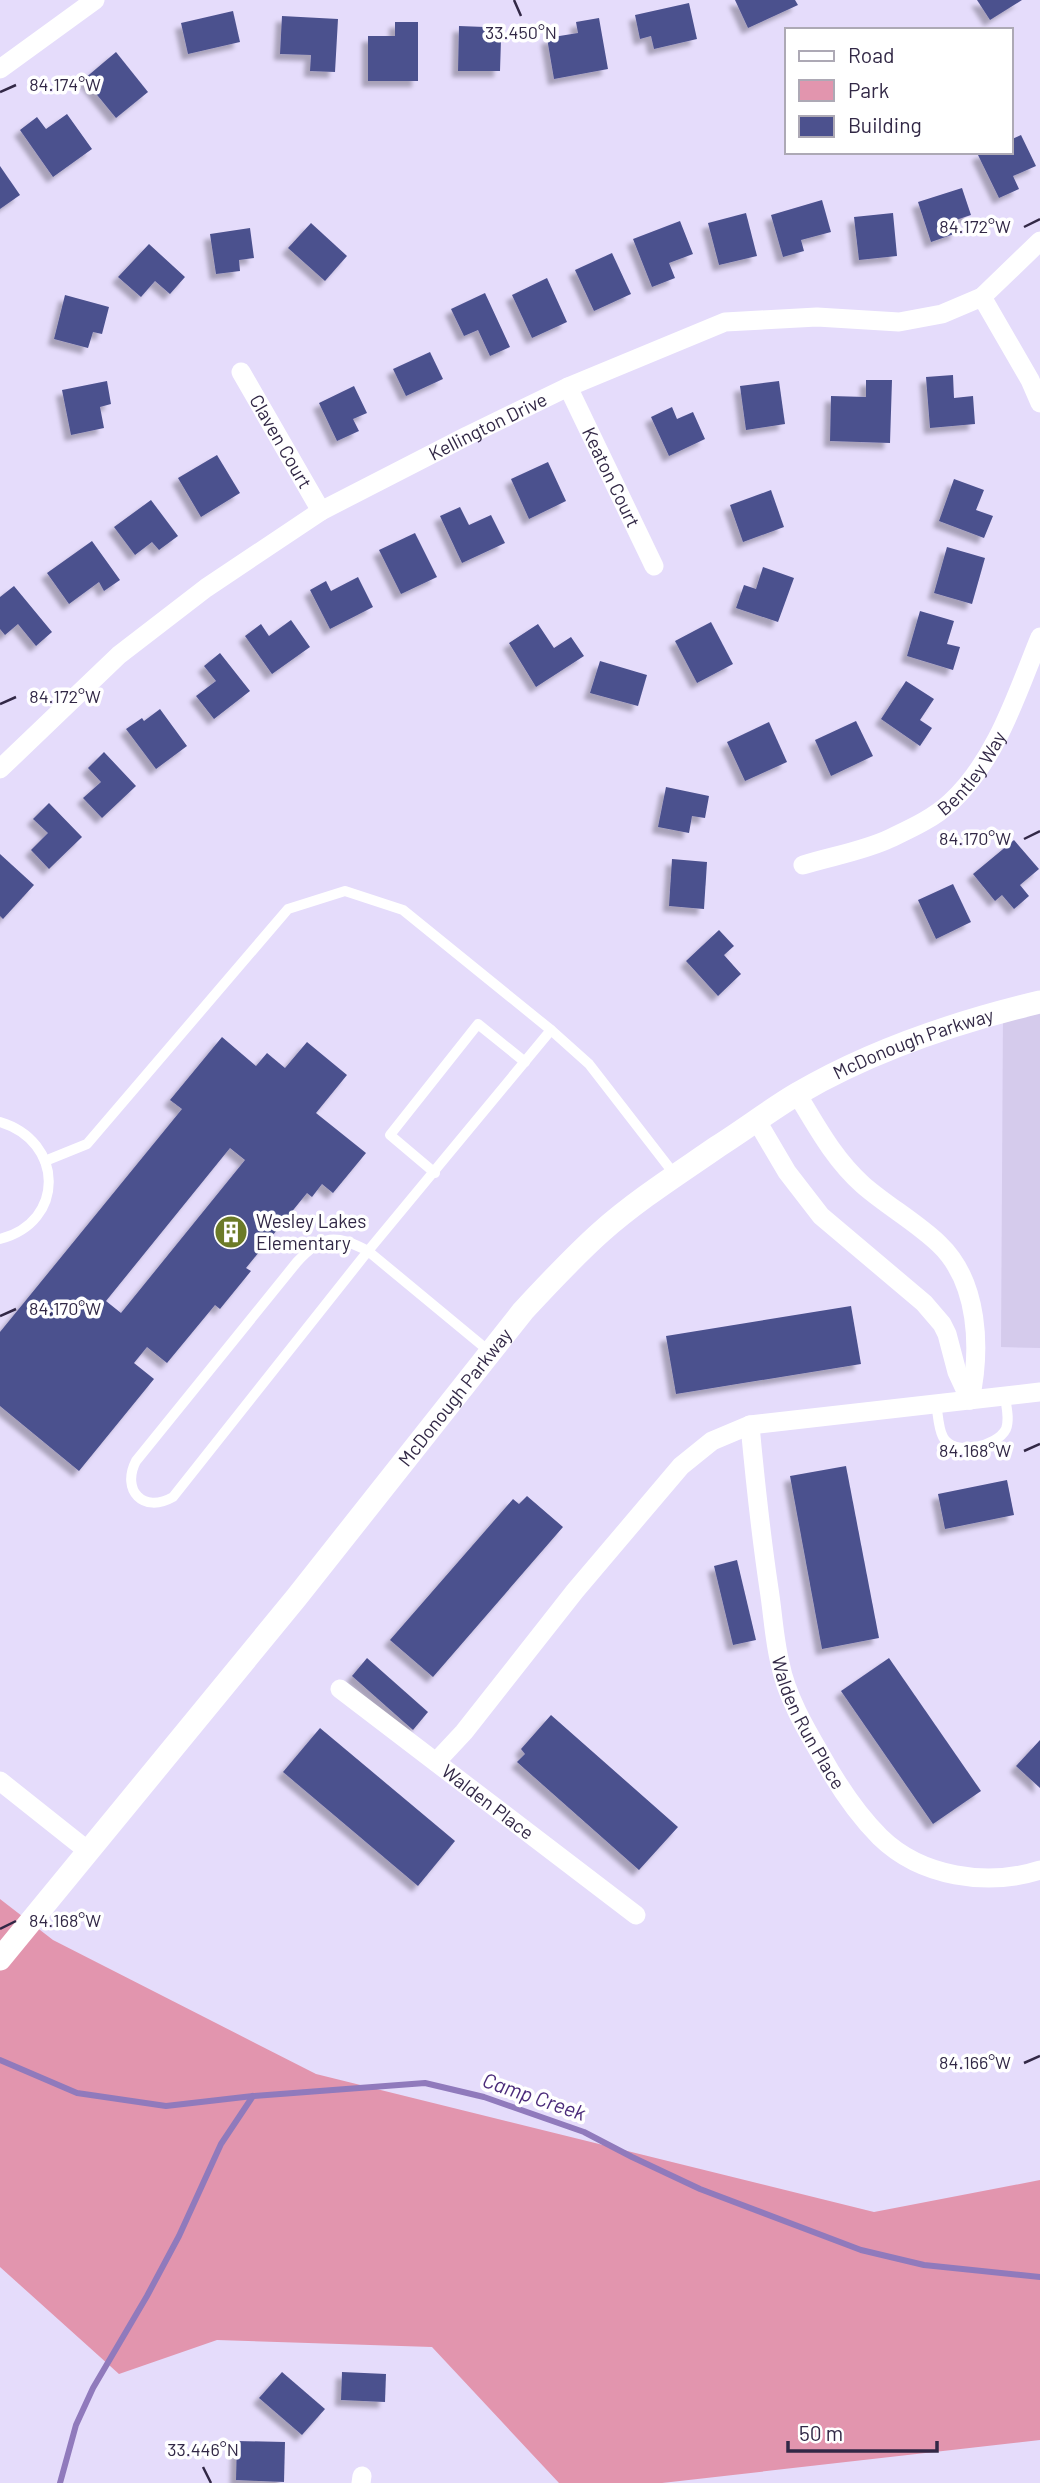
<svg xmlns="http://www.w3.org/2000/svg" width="1040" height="2483" font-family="Barlow,sans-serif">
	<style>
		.built { fill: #d5cbec }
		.green { fill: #e295ae }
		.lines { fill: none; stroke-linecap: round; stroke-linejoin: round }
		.stream { stroke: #907abc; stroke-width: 6 }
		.building { fill: #4c518e; fill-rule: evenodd; filter: url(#shadow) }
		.service { stroke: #fff; stroke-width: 10 }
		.minor { stroke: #fff; stroke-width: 19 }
		.tertiary { stroke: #fff; stroke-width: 23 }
		.ticks { fill: none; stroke: #322846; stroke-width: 2.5 }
		.labels { text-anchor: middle; stroke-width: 7; stroke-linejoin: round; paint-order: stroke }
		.street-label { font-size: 19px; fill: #322846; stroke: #fff }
		.poi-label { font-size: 19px; fill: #322846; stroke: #fff; text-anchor: start }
		.water-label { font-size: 21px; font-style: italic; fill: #4b2b7a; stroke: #fff }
		.ticks-label { font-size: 18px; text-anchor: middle; fill: #322846; stroke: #fff; stroke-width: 7; stroke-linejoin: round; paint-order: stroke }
	</style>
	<defs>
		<filter id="shadow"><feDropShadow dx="-6" dy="6" stdDeviation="2" flood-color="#0004"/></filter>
	</defs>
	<rect width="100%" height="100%" fill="#e5dcfb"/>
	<polygon class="built" points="1040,1003 1040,1348 1001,1347 1003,1012"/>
	<polygon class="green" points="0,1899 53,1940 316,2074 874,2212 1040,2180 1040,2440 662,2483 559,2483 432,2347 217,2340 119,2374 0,2267"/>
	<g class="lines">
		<g class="stream">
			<polyline points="0,2060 77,2093 166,2106 253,2096 425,2083 484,2097 584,2132 632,2157 700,2189 861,2250 924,2265 1040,2277"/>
			<polyline points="60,2483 76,2425 93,2388 147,2296 179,2236 221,2144 253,2096"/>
		</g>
	</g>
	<g class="building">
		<polygon points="735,0 795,0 798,5 748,28"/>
		<polygon points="977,0 1022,0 990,20"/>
		<polygon points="689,3 697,39 654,49 651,36 640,39 635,15"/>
		<polygon points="233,11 240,42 188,54 181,23"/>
		<polygon points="282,16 338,19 335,72 310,71 311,55 280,54"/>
		<polygon points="599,18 608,69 554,79 547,38 578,33 576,22"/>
		<polygon points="395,22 418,22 418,81 368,81 368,36 395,36"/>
		<polygon points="459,26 485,27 485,40 501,40 500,71 458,71"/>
		<polygon points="116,52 148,92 116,118 84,79"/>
		<polygon points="67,114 92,149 53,177 20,130 37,117 46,129"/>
		<polygon points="1021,135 1036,166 1013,176 1019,189 999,198 978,155 983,152 1010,152 1010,140"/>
		<polygon points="0,166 20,195 0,209"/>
		<polygon points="962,188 971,215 953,221 957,233 931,242 918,202"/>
		<polygon points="822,200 831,232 801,240 804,251 783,257 771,215"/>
		<polygon points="746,213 757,256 719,265 708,223"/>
		<polygon points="893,213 897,256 859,260 854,217"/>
		<polygon points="680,221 693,254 669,263 675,278 652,287 633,239"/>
		<polygon points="311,223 347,256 325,281 288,248"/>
		<polygon points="250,228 254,258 239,260 240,271 216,274 210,234"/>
		<polygon points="149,244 185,277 170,294 155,281 141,297 118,277"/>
		<polygon points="612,253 631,294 594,311 575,270"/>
		<polygon points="547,278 567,322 532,338 512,295"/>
		<polygon points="485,293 510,347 490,356 478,330 464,336 451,309"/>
		<polygon points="65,295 109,307 102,334 93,332 88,348 54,339"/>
		<polygon points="430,352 443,379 406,396 393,369"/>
		<polygon points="953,375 954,398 973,396 975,424 930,428 926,377"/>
		<polygon points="866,380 892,380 890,443 830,441 831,396 866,397"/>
		<polygon points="107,381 111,404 100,407 104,428 71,435 62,390"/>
		<polygon points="779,381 785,424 746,430 740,386"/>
		<polygon points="354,386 367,413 353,419 359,431 337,441 319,403"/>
		<polygon points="672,407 677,419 693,412 705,439 669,456 651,417"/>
		<polygon points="217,455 240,493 201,517 178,478"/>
		<polygon points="548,462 566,501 529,519 511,479"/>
		<polygon points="954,479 984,490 976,510 993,516 984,538 939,521"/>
		<polygon points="771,490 784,527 743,542 730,505"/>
		<polygon points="151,500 178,536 159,550 152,542 135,555 114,527"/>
		<polygon points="460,507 469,525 491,515 505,543 462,563 440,516"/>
		<polygon points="415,533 437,577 401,594 379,550"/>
		<polygon points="92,541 120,580 104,591 99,582 69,604 47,573"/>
		<polygon points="947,547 985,558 972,604 934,593"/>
		<polygon points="763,567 794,578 778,622 736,608 744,585 756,589"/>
		<polygon points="358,577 373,607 330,629 310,590 326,581 331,591"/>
		<polygon points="14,586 52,632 36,646 18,624 5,635 0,629 0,597"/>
		<polygon points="920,611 954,621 947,644 960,647 953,670 907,656"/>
		<polygon points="291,620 310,647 272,674 245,636 261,624 269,636"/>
		<polygon points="711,622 733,664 697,683 675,641"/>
		<polygon points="538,624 554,648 571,637 584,656 536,687 509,643"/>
		<polygon points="220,653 250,691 214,719 196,696 216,681 204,666"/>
		<polygon points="600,661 647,675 638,706 590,693"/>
		<polygon points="906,681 934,699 920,720 932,728 920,746 881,719"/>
		<polygon points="160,709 187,746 156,769 126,729 142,718 144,721"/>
		<polygon points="856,721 873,756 831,776 815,740"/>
		<polygon points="769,722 787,762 745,781 727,742"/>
		<polygon points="104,752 136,786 102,818 83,798 101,782 88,768"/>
		<polygon points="666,787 709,796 705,818 692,816 689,833 658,827"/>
		<polygon points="49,803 82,837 49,869 31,850 48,833 33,819"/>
		<polygon points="1014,840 1039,869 1020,885 1029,896 1014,909 1002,895 995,901 973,874"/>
		<polygon points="0,854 34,885 3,919 0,916"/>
		<polygon points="672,859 707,862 704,909 669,906"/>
		<polygon points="953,884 971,922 936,939 918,900"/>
		<polygon points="719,930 734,946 724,955 741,974 718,996 686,961"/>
		<path d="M222 1037 256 1066 267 1053 285 1068 307 1042 347 1075 316 1113 366 1153 333 1193 322 1184 312 1197 307 1193 246 1268 251 1271 220 1309 215 1305 167 1363 147 1347 134 1363 154 1379 79 1471 0 1406V1332L182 1109 170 1100ZM230 1148 245 1160 121 1313 106 1301Z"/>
		<polygon points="851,1306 861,1364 676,1394 666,1336"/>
		<polygon points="846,1466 879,1638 822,1649 790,1476"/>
		<polygon points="1007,1480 1014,1515 945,1529 938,1494"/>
		<polygon points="527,1496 563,1527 433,1677 390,1640 513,1499 519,1504"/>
		<polygon points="737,1560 756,1640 733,1645 714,1566"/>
		<polygon points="367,1658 428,1712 413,1730 352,1676"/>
		<polygon points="889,1658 981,1791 933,1824 841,1691"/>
		<polygon points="551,1715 678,1827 639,1870 517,1762 525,1754 521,1749"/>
		<polygon points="320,1728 455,1841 418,1886 283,1772"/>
		<polygon points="1040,1740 1040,1788 1016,1766"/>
		<polygon points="282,2372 325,2409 302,2435 259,2398"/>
		<polygon points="342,2372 386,2374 385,2402 341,2400"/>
		<polygon points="237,2441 285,2442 284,2482 236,2480"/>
	</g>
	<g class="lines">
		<g class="service">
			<path d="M0 1122C64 1141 66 1222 0 1239"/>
			<polyline points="45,1161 87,1144 288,909 345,891 403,910 551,1030 589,1064 675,1175"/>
			<polyline points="435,1173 390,1135 478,1024 525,1062"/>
			<path d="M490 1352 368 1251C335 1234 323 1234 297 1262L136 1461C121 1490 143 1514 173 1497L368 1251 551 1030"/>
			<path d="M936 1403C938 1413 938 1428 943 1437 953 1457 997 1447 1006 1429 1010 1419 1006 1406 1005 1396"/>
		</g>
		<g class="minor">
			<polyline points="0,69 95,0"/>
			<polyline points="982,297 1030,380 1040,403"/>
			<path id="s1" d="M241 372 321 511"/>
			<path id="s2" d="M568 387 654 566"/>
			<path id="s3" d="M0 769 119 655 206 588 321 511 467 436 568 387 725 322 817 317 899 322 942 314 982 297 1040 241"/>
			<path id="s4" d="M803 865C832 856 864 851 891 838 912 828 934 818 951 802 997 759 1017 693 1040 637"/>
			<path d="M797 1094C817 1127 834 1159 863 1185 887 1206 916 1222 939 1244 979 1282 981 1349 970 1400"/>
			<polyline points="757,1121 787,1172 821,1216 924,1303 942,1324 947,1334 957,1372 970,1400"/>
			<path id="s5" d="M750 1425C755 1480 761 1535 769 1589 773 1614 774 1639 780 1663 786 1695 805 1728 821 1755 837 1784 857 1814 880 1837 921 1877 987 1887 1040 1870"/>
			<path id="s6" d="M340 1689 636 1915"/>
			<polyline points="436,1762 464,1732 575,1591 681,1466 712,1441 750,1425 1040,1392"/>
			<polyline points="0,1781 88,1851"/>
			<polyline points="361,2483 362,2476"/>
		</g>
		<path class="tertiary" id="s7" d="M0 1959 296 1598 523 1311C548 1284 573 1257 601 1232 637 1200 678 1174 717 1147 744 1130 770 1110 797 1094 872 1050 956 1022 1040 1002"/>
	</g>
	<path class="ticks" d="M514 0 521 16M0 92 16 85M1024 227 1040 219M0 704 16 697M1024 839 1040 831M0 1316 16 1309M1024 1451 1040 1444M0 1929 16 1921M1024 2063 1040 2056M203 2467 211 2483"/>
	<defs>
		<symbol id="building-disc" viewBox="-11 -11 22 22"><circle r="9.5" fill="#6c7b28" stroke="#fff"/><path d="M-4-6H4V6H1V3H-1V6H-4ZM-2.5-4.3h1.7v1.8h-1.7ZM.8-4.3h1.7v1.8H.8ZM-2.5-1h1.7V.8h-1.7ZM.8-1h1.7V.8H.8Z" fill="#fff"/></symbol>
	</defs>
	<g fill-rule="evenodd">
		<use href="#building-disc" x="212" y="1213" width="38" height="38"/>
	</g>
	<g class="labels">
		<g class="street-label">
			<text dy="7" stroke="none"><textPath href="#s3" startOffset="600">Kellington Drive</textPath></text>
			<text dy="7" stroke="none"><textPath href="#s1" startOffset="80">Claven Court</textPath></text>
			<text dy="7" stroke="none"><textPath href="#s2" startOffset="100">Keaton Court</textPath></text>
			<text dy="7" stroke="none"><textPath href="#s4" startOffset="198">Bentley Way</textPath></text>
			<text dy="7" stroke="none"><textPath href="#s7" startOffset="1311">McDonough Parkway</textPath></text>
			<text dy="7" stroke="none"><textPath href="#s7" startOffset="723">McDonough Parkway</textPath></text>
			<text dy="7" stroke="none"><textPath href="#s5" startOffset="306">Walden Run Place</textPath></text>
			<text dy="7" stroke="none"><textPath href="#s6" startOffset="186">Walden Place</textPath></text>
		</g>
		<g class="poi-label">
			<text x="256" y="1228">Wesley Lakes<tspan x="256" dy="22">Elementary</tspan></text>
		</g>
		<g class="water-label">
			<text transform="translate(534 2097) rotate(19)" y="7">Camp Creek</text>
		</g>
	</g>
	<g class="ticks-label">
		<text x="521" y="39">33.450°N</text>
		<text x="65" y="91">84.174°W</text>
		<text x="975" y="233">84.172°W</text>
		<text x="65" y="703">84.172°W</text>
		<text x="975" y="845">84.170°W</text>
		<text x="65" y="1315">84.170°W</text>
		<text x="975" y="1457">84.168°W</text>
		<text x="65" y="1927">84.168°W</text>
		<text x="975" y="2069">84.166°W</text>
		<text x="203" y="2456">33.446°N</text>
	</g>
	<rect x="785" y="28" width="228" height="126" fill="#ffffff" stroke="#ada9b5" stroke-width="2"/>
	<rect x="799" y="51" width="35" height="10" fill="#ffffff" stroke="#ada9b5" stroke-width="2"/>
	<text x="848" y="63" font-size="21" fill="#322846">Road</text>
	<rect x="799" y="80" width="35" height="21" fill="#e295ae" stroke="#ada9b5" stroke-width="2"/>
	<text x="848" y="98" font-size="21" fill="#322846">Park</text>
	<rect x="799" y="116" width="35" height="21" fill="#4c518e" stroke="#ada9b5" stroke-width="2"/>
	<text x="848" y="133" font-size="21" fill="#322846">Building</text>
	<path d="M788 2441v10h149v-10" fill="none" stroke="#322846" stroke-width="3.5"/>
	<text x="799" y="2441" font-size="21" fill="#322846" stroke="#ffffff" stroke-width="5" paint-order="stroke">50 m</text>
</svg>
